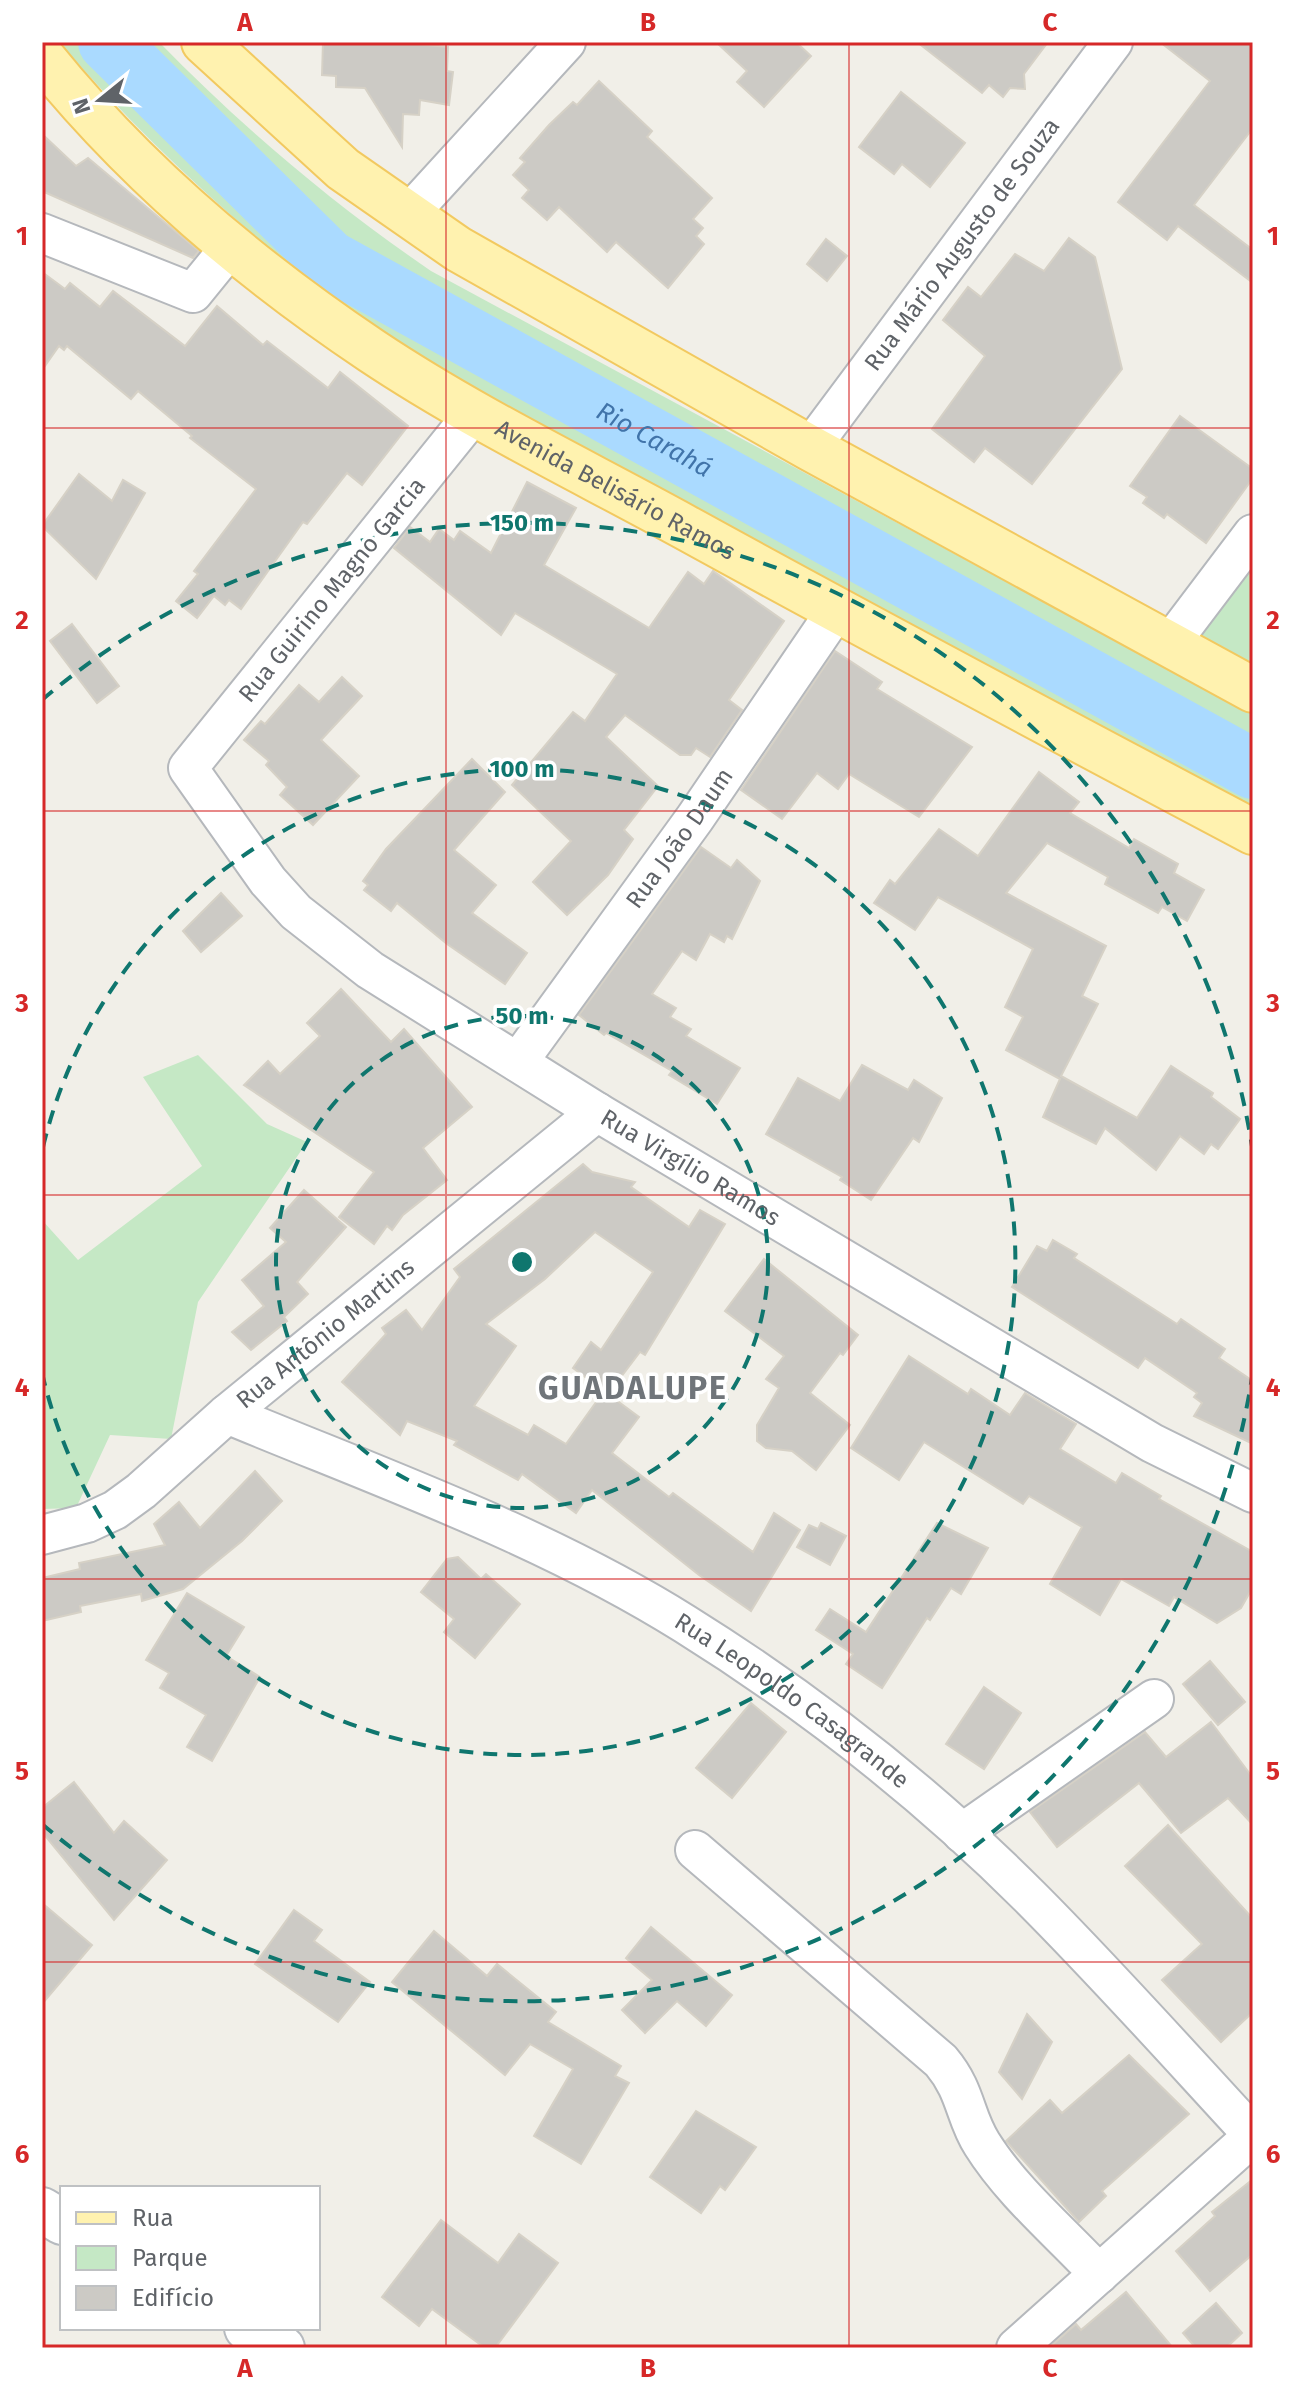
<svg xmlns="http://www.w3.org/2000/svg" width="1295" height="2390" font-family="'Fira Sans',sans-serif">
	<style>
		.green { fill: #c5e8c5 }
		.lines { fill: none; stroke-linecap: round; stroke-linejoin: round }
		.river { stroke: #aadaff; stroke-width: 60 }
		.building { fill: #cccac5; stroke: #d6d1c6; stroke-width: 2; fill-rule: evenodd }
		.street-casing { stroke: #b5b8bc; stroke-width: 42 }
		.secondary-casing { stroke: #b6babf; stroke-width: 48 }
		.primary-casing { stroke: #f2c960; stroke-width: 48 }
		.street { stroke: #fff; stroke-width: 38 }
		.secondary { stroke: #fff; stroke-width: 44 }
		.primary { stroke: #fff2af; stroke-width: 44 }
		.grid { fill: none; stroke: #d62828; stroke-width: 2; stroke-opacity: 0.55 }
		.ring { fill: none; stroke: #0f766e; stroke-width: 4; stroke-dasharray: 14 10 }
		.labels { text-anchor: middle; stroke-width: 7; stroke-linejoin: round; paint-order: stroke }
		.street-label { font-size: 24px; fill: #5f6368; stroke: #fff }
		.water-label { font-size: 26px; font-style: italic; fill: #4174aa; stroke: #fff }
		.district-label { font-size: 32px; font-weight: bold; letter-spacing: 2px; fill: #70757a; stroke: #fff }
		.centre { fill: #0f766e; stroke: #fff; stroke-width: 4 }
		.ring-label { font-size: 24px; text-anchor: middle; font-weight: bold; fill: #0f766e; stroke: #fff; stroke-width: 7; stroke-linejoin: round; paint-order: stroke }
		.neatline { fill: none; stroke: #d62828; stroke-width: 3 }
		.grid-label { font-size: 26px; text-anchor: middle; font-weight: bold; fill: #d62828 }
	</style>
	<rect width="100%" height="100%" fill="#f1efe8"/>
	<g class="green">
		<path d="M59 42H159C243 128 332 203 431 271L1253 715V813L462 385C309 291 177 178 59 42Z"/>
		<polygon points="1253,534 1253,690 1169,645"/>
		<polygon points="198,1055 267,1124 307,1142 198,1302 171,1439 110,1435 76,1508 42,1509 42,1220 78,1260 202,1166 143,1077"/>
	</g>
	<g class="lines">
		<path class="river" id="s1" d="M108 42 329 260 1253 769"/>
	</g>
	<g class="building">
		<polygon points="323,42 395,42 448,47 447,71 453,72 449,105 420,100 419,115 403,114 402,147 365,88 336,87 336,76 322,75"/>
		<polygon points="716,42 796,42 811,56 764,107 737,82 747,71"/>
		<polygon points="917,42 1048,42 1024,74 1025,89 1010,88 1003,97 989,85 982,93"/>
		<polygon points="1160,42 1253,42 1253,128 1194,205 1253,250 1253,283 1178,226 1167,240 1118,202 1210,81"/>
		<polygon points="599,81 652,131 647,137 712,198 693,219 703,228 696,236 704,244 668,288 616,242 607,252 559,207 547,220 522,198 529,190 513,175 525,162 520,158 549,125 573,102 577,105"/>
		<polygon points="901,92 965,143 930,187 902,164 894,174 859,147"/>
		<polygon points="42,134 76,166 88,158 199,251 193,258 42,191"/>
		<polygon points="1069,238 1095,257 1122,369 1032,484 985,448 974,462 932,429 985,356 943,320 968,287 981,297 1015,254 1044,271"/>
		<polygon points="826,239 847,256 827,281 807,264"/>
		<polygon points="42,272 65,289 70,283 100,307 113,291 185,346 217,306 263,345 267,341 328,388 340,372 408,426 362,485 347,473 307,524 303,522 241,609 229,600 225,605 214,596 197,618 176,601 198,574 194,571 256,489 190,438 192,436 138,391 131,399 67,346 64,350 59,346 42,370"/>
		<polygon points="1180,416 1253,469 1253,478 1206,543 1167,514 1164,518 1143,503 1147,497 1130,486"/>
		<polygon points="79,474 112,501 123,480 145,493 96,579 42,526"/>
		<polygon points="527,482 576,508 544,565 649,628 688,572 704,584 713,571 784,621 729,700 742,710 710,757 696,748 691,755 680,755 625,715 606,737 658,786 624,830 633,839 608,875 567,915 533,882 571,841 512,785 573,712 585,721 617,674 515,613 501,635 394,548 410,527 430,542 439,529 454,540 460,531 491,553"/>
		<polygon points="72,624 119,686 97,703 50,641"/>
		<polygon points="835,651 882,682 877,689 972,747 919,817 849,774 838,789 817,773 782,819 741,790"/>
		<polygon points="342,677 362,696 321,740 359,776 313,825 280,795 287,787 266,765 269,761 244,740 261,721 265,724 299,685 319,702"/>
		<polygon points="472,759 505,792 454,850 496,885 472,913 527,953 505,984 447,944 397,903 391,911 364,890 368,885 363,881 386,849"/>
		<polygon points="1039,772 1079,802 1070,813 1129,848 1134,839 1178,864 1174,873 1204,890 1187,921 1162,907 1158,913 1105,884 1108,877 1047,843 1006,893 1106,946 1082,996 1098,1004 1061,1076 1137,1118 1171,1066 1213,1093 1211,1097 1240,1119 1218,1149 1211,1144 1204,1154 1180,1136 1156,1170 1105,1128 1096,1144 1043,1117 1060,1079 1006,1050 1023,1017 1005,1007 1033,949 938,897 915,930 874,903 890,880 895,884 939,829 978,856"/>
		<polygon points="701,847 731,868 737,860 760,881 732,939 727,936 724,942 710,934 696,960 682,951 652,994 676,1008 670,1017 691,1029 686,1036 740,1068 717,1104 669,1075 672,1071 606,1033 604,1035 579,1015"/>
		<polygon points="221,893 242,916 201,952 183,931"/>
		<polygon points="341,989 391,1042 404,1029 472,1107 423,1148 447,1180 403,1215 392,1230 387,1226 374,1244 339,1217 374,1172 244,1085 268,1061 280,1074 320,1036 307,1023"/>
		<polygon points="862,1065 908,1090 914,1080 942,1098 919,1142 913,1138 871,1200 840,1180 842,1177 766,1134 798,1078 840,1101"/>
		<path d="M583 1164 592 1172 635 1182 631 1187 689 1227 700 1210 725 1224 645 1355 640 1352 608 1394 604 1391 639 1417 612 1453 669 1497 673 1493 753 1552 774 1513 800 1530 751 1611 699 1575 592 1490 576 1513 522 1474 518 1480 454 1445 457 1441 407 1421 400 1435 342 1382 386 1334 382 1328 406 1310 422 1330 460 1277 454 1269ZM595 1232 653 1272 601 1350 591 1342 573 1368 604 1391 566 1444 534 1425 528 1435 474 1406 516 1346 486 1324 545 1279Z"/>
		<polygon points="304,1190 346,1227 297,1282 308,1294 284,1317 287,1321 251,1350 232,1332 264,1306 242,1280 286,1242 270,1228"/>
		<polygon points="1053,1240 1077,1254 1074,1258 1177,1324 1181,1319 1225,1349 1219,1358 1253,1381 1253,1444 1194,1416 1202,1403 1194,1397 1197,1393 1145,1358 1138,1368 1012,1287 1037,1246 1047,1251"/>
		<polygon points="764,1259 858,1335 843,1355 840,1353 810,1393 850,1425 816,1470 792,1451 766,1448 757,1441 757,1425 779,1388 766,1379 784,1356 725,1311"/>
		<polygon points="909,1356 968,1394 971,1389 1010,1415 1025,1393 1076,1424 1060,1449 1116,1483 1122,1473 1161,1496 1159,1499 1253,1552 1253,1587 1241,1608 1217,1623 1174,1597 1169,1606 1121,1579 1100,1615 1050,1584 1082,1527 1029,1496 1023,1504 924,1442 899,1480 851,1448"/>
		<polygon points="255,1471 282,1501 242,1541 183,1589 142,1601 141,1594 80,1606 81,1612 42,1621 42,1578 80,1569 79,1563 165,1545 154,1524 179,1502 200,1528"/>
		<polygon points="821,1523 846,1536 830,1565 797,1547 809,1525 818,1529"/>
		<polygon points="937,1523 988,1548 961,1594 951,1588 930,1620 927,1618 882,1688 846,1664 853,1654 816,1630 830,1609 866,1632"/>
		<polygon points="458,1557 481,1579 486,1574 520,1604 475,1658 444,1632 454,1619 421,1592 447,1559"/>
		<polygon points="187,1593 244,1627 226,1656 260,1677 212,1761 187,1747 206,1715 160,1688 169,1673 146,1660"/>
		<polygon points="1210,1661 1245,1702 1218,1725 1183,1684"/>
		<polygon points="984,1687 1021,1713 984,1769 946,1744"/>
		<polygon points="751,1703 786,1732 732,1798 696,1768"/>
		<polygon points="1211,1722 1253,1778 1253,1825 1228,1798 1181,1833 1139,1783 1057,1847 1030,1812 1145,1732 1166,1757"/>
		<polygon points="74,1782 114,1833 124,1821 167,1860 114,1920 42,1832 42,1808"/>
		<polygon points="1168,1825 1253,1919 1253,2012 1221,2042 1162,1980 1202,1944 1125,1866"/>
		<polygon points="42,1903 92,1945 42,2004"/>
		<polygon points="294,1910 322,1930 314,1941 370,1982 338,2022 255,1964"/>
		<polygon points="651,1927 732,1995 706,2026 677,2001 645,2033 622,2010 652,1980 626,1958"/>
		<polygon points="434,1931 487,1976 497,1964 556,2012 548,2022 621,2066 615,2076 629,2083 581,2164 534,2136 573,2069 530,2044 505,2075 392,1982"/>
		<polygon points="1027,2014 1052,2042 1022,2099 999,2072"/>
		<polygon points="1129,2055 1189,2114 1102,2191 1106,2196 1079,2222 1006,2141 1050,2100 1062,2113"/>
		<polygon points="696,2111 756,2147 725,2190 720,2186 701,2213 650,2177"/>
		<polygon points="1253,2179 1253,2254 1210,2291 1176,2251 1215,2216 1212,2212"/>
		<polygon points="441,2220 498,2263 519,2234 558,2263 495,2348 485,2348 432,2309 419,2326 382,2297"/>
		<polygon points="1126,2292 1173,2348 1049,2348 1076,2324 1081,2330"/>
		<polygon points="1216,2303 1242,2333 1226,2348 1196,2348 1183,2333"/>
	</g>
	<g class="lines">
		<defs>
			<g id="street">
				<polyline points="407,216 566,42"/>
				<polyline points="42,233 193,293 232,245"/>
				<path id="s2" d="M475 412 188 768 268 881 296 912 370 970 597 1112 1152 1443 1253 1493"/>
				<path id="s3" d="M810 448 1113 42"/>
				<polyline points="1169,645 1253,534"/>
				<path id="s4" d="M518 1062 695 818 836 611"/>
				<path id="s5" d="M227 1414C381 1478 543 1535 685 1624 810 1702 926 1793 1030 1897 1107 1974 1179 2055 1253 2135"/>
				<path id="s6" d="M42 1535 87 1523 115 1510 141 1491 227 1414 597 1112"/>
				<polyline points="962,1833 1154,1699"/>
				<path d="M695 1850 941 2061C967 2092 964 2116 982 2144 1012 2192 1060 2232 1099 2274"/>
				<polyline points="1016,2348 1253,2136"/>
			</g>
			<g id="secondary">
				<polyline points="42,2210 62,2222"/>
				<polyline points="247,2328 282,2348"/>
			</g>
			<g id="primary">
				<polyline points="204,42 343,169 458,249 810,448 1253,690"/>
				<path id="s7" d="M42 57C134 171 251 270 372 351 471 417 579 469 683 526 872 630 1062 731 1253 832"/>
			</g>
		</defs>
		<use href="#street" class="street-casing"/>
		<use href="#secondary" class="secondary-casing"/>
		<use href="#primary" class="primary-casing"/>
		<use href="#street" class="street"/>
		<use href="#secondary" class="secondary"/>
		<use href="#primary" class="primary"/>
	</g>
	<path class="grid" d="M446 42V2348M849 42V2348M42 428H1253M42 811H1253M42 1195H1253M42 1579H1253M42 1962H1253"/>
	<g class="ring">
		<circle cx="522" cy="1262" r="246"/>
		<path d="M43 1147A493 493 0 1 1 43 1377"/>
		<path d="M1253 1371A739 739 0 0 1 42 1824M42 700A739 739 0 0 1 1253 1153"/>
	</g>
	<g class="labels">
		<g class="street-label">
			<text dy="8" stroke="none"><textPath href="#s3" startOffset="254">Rua Mário Augusto de Souza</textPath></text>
			<text dy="8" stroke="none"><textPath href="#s7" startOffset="724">Avenida Belisário Ramos</textPath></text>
			<text transform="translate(332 590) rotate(-51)" y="8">Rua Guirino Magno Garcia</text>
			<text dy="8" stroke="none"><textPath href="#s4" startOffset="276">Rua João Daum</textPath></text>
			<text dy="8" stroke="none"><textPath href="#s2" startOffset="1108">Rua Virgílio Ramos</textPath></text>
			<text dy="8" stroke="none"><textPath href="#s6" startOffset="352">Rua Antônio Martins</textPath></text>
			<text dy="8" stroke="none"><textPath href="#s5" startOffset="636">Rua Leopoldo Casagrande</textPath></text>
		</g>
		<g class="water-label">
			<text dy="9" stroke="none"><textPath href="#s1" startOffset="682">Rio Carahá</textPath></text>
		</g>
		<g class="district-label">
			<text x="633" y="1399">GUADALUPE</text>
		</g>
	</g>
	<circle cx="522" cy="1262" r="12" class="centre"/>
	<g class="ring-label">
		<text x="522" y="531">150 m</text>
		<text x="522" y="777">100 m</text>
		<text x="522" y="1024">50 m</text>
	</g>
	<rect width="1295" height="2390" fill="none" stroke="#ffffff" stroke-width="88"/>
	<rect x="60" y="2186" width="260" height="144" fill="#ffffff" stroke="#bfc1c3" stroke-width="2"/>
	<rect x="76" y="2212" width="40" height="12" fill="#fff2af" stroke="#bfc1c3" stroke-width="2"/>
	<text x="132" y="2226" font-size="24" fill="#5f6368">Rua</text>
	<rect x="76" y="2246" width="40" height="24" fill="#c5e8c5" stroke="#bfc1c3" stroke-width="2"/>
	<text x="132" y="2266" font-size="24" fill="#5f6368">Parque</text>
	<rect x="76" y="2286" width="40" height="24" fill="#cccac5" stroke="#bfc1c3" stroke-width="2"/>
	<text x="132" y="2306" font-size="24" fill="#5f6368">Edifício</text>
	<g transform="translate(100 100) rotate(252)" stroke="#ffffff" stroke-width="6" paint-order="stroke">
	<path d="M0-6L14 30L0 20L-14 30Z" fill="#5f6368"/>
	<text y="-12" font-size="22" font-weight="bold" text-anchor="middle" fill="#5f6368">N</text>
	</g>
	<rect x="44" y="44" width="1207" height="2302" class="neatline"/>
	<g class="grid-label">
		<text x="245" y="31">A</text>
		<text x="648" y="31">B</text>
		<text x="1050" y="31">C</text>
		<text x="22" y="245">1</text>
		<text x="1273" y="245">1</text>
		<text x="22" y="629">2</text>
		<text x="1273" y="629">2</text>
		<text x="22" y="1012">3</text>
		<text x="1273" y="1012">3</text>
		<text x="22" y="1396">4</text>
		<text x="1273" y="1396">4</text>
		<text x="22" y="1780">5</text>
		<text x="1273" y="1780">5</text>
		<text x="22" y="2163">6</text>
		<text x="1273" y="2163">6</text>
		<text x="245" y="2377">A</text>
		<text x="648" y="2377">B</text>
		<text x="1050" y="2377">C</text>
	</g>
</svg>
